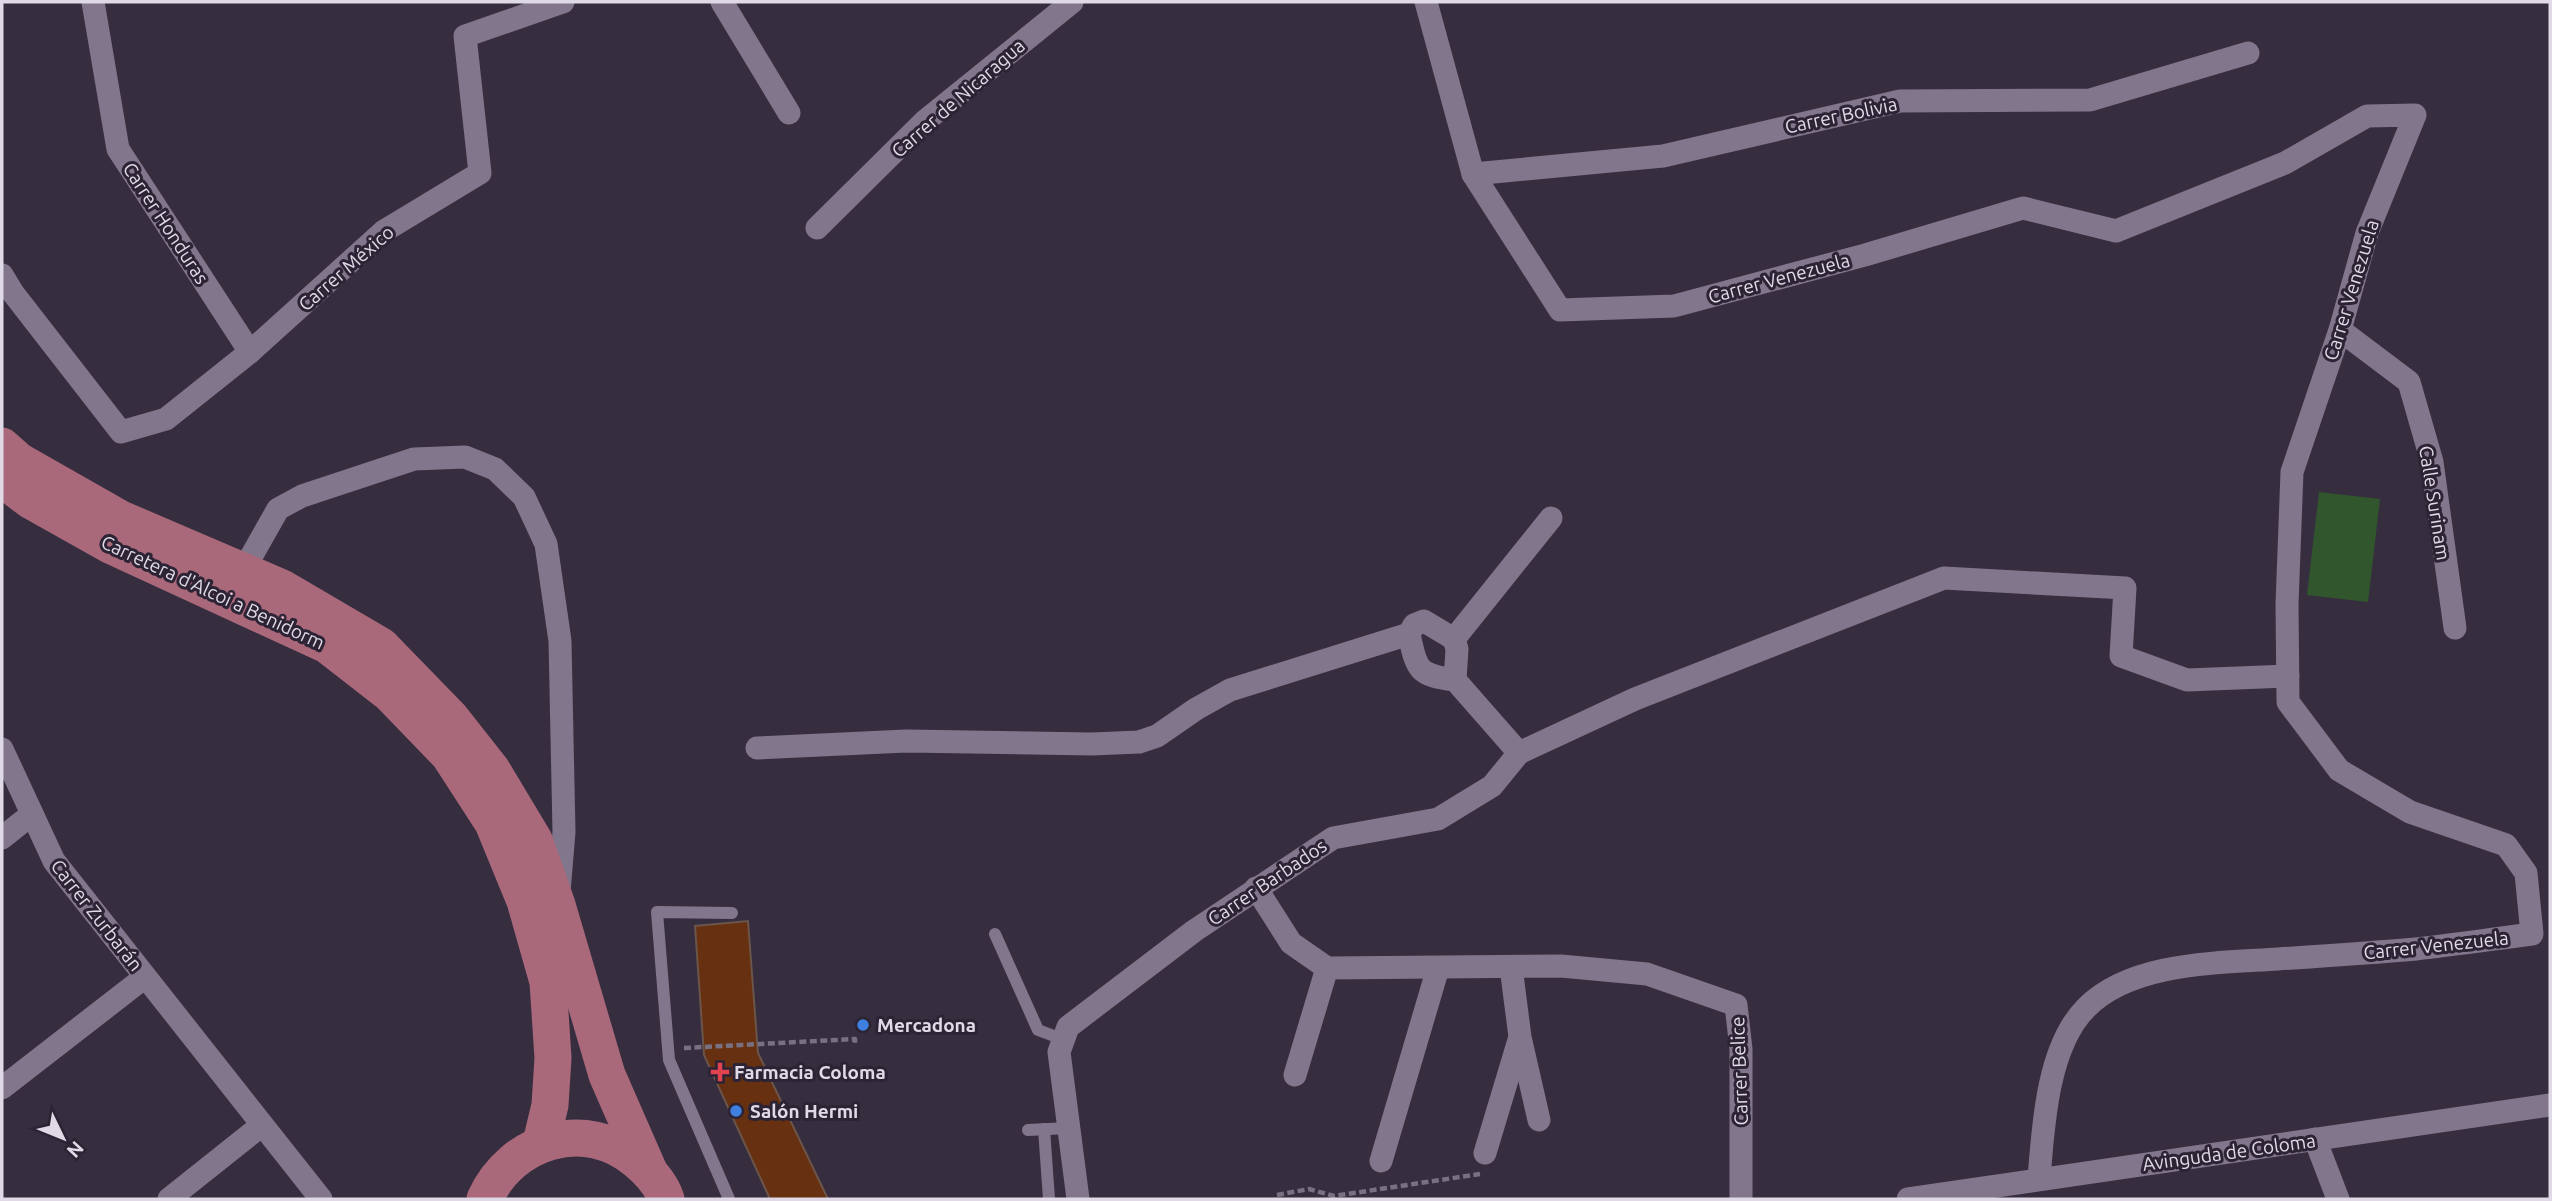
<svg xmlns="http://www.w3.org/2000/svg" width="2552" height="1201" font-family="Ubuntu,sans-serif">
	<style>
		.green { fill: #31562e }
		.building { fill: #673111; stroke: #6b554a; stroke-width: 2 }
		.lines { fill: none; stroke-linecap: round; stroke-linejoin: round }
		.path { stroke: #797181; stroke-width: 4.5; stroke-dasharray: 7 3.5; stroke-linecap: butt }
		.lane { stroke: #81768b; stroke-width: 12 }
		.street { stroke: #81768b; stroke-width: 23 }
		.primary { stroke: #a9697b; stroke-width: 37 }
		.shop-dot { fill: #3f7fe0; stroke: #2c2335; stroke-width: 2.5 }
		.health-dot { fill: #e0444e; stroke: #2c2335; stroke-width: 2.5 }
		.labels { text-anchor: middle; stroke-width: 6; stroke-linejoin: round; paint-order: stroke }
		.street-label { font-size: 19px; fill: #e0dae6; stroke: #2c2335 }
		.poi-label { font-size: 19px; font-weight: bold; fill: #e0dae6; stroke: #2c2335; text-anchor: start }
	</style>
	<rect width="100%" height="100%" fill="#362d3f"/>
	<polygon class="green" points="2319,492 2380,499 2368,602 2307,595"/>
	<polygon class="building" points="748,921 758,1053 828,1199 770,1199 704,1055 695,926"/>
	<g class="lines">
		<g class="path">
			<polyline points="684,1048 855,1039 855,1045"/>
			<polyline points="1277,1195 1309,1189 1334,1196 1480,1174"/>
		</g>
		<g class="lane">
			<polyline points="995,934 1038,1030 1062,1039"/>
			<polyline points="1044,1129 1049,1199"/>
			<polyline points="1028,1130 1068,1128"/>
			<polyline points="729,1199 669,1060 657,912 732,913"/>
		</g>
		<g class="street">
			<polyline points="93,2 118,149 250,352"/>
			<polyline points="722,2 789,113"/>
			<path d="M1426 2 1473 174 1560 310 1674 306 1865 255 2023 208 2116 231 2285 163 2367 116 2415 115 2367 233 2340 330 2292 472 2287 604 2288 702 2339 770 2410 812 2506 845 2526 873 2532 934C2493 939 2454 945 2416 949 2370 953 2324 956 2278 959 2218 963 2131 962 2086 1008 2047 1047 2043 1128 2039 1179"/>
			<polyline points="1473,174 1663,156 1900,101 2090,100 2248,53"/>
			<polyline points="817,228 925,121 1072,2"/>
			<polyline points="2,275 13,293 121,432 166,419 250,352 384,231 480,173 465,36 563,2"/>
			<polyline points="2340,330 2409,382 2432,462 2455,628"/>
			<polyline points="243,571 278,509 302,496 414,459 465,457 495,469 524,497 546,544 560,641 564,832 559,892"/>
			<polyline points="1454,639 1551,518"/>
			<polyline points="757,748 906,741 1092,744 1139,742 1157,736 1196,709 1230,690 1409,634 1414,625 1424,621 1454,639 1457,649 1455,680"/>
			<polyline points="2,749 54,861 321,1199"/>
			<polyline points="1519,753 1635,699 1944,578 2125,588 2121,656 2187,680 2288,676"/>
			<polyline points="2,838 32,814"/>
			<polyline points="1256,888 1291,943 1327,968 1561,966 1647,974 1736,1005 1741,1049 1741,1199"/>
			<polyline points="1511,967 1520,1037 1539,1120"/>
			<polyline points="1295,1075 1327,968"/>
			<polyline points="2,1088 145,977"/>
			<polyline points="2315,1139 2338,1199"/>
			<polyline points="1485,1153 1519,1040"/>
			<polyline points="1381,1161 1438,968"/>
			<polyline points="169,1199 262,1125"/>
			<path d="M1078 1199 1059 1052 1068 1027 1194 931 1333 838 1438 819 1492 786 1519 753 1455 680C1418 675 1417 671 1409 634"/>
			<polyline points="1908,1199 2550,1105"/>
		</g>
		<g class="primary">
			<polyline points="2,446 19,461 121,519 282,588 381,646 451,718 492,770 534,840 557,905 607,1075 649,1171"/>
			<polyline points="2,479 30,500 112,546 327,645 390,694 449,755 493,823 525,901 548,982 553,1058 550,1105 541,1143"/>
			<path d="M485 1199C511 1140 586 1117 637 1161 649 1171 661 1184 666 1199"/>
		</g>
	</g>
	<g class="shop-dot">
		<circle cx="863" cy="1025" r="7"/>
		<circle cx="736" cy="1111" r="7"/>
	</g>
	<path class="health-dot" d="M716.5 1061.5h7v7h7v7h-7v7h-7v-7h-7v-7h7z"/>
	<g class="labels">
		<g class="street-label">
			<text transform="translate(958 98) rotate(-41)" y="7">Carrer de Nicaragua</text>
			<text transform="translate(1841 115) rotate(-12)" y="7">Carrer Bolivia</text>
			<text transform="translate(166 223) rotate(57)" y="7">Carrer Honduras</text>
			<text transform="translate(346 268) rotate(-41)" y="7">Carrer México</text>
			<text transform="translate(1779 278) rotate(-15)" y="7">Carrer Venezuela</text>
			<text transform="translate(2351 290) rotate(-73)" y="7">Carrer Venezuela</text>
			<text transform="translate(2435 503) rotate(81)" y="7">Calle Surinam</text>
			<text transform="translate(213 592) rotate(25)" y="7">Carretera d'Alcoi a Benidorm</text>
			<text transform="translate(1267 882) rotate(-34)" y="7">Carrer Barbados</text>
			<text transform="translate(97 915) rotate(52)" y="7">Carrer Zurbarán</text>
			<text transform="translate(2436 945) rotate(-6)" y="7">Carrer Venezuela</text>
			<text transform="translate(1739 1071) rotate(-92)" y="7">Carrer Belice</text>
			<text transform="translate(2229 1152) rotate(-8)" y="7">Avinguda de Coloma</text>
		</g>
		<g class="poi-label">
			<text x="877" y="1032">Mercadona</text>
			<text x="734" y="1079">Farmacia Coloma</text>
			<text x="750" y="1118">Salón Hermi</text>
		</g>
	</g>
	<rect width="2552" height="1201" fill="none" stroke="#e0dae6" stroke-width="7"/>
	<g transform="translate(63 1138) rotate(133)" stroke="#2c2335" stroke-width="5" paint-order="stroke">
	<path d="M0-5L12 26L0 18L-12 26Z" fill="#e0dae6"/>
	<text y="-10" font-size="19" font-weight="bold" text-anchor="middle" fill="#e0dae6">N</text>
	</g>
</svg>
